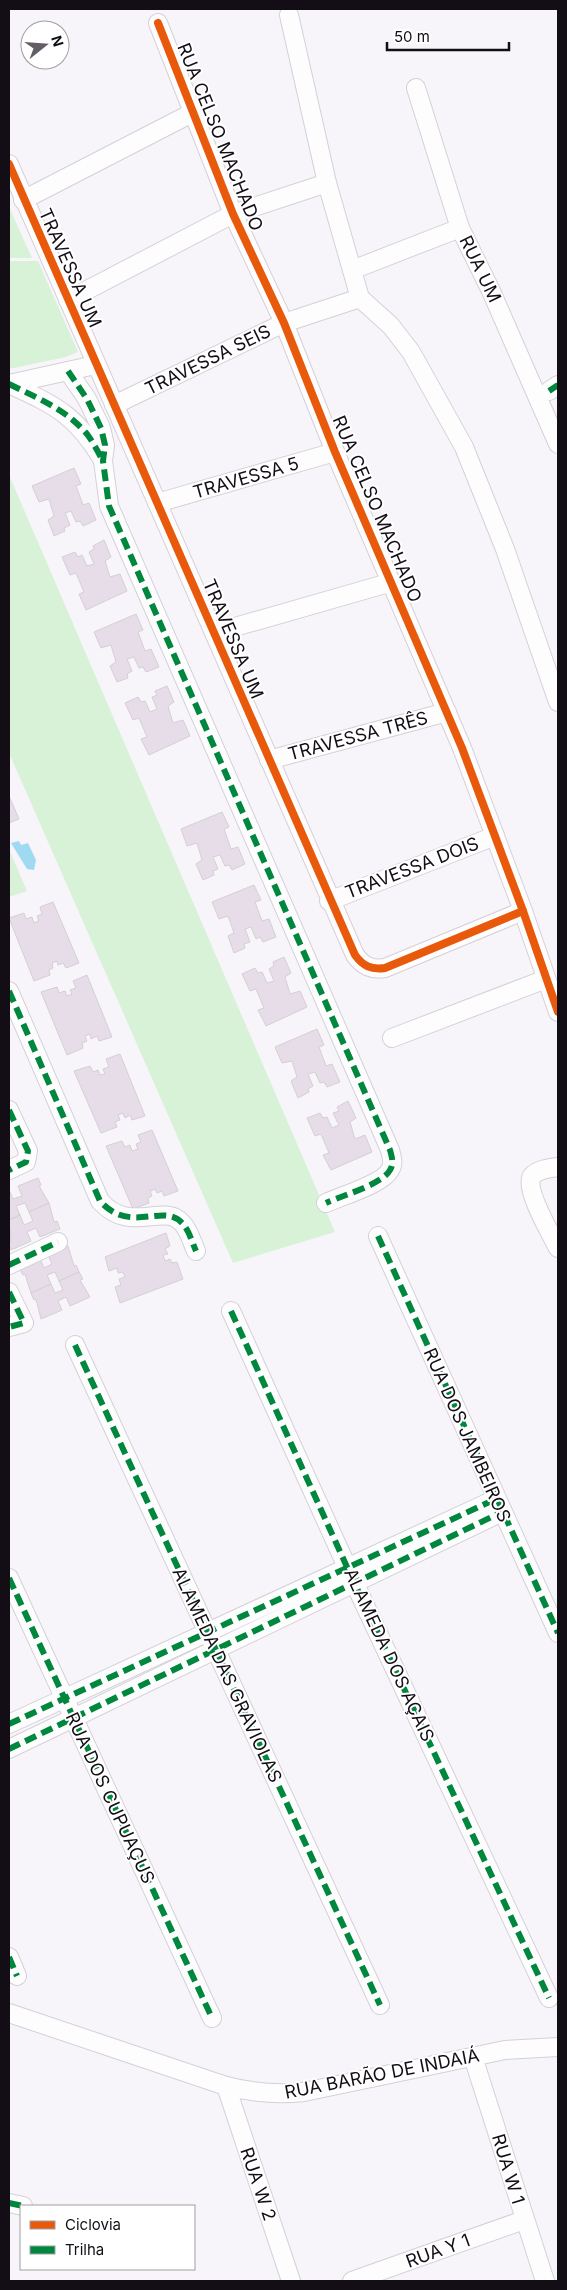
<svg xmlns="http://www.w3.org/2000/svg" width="567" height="2290" font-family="Inter,sans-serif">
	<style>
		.green { fill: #d8f2d8 }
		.water { fill: #9fdaf2 }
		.building { fill: #e7dde8; stroke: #d5cfd5 }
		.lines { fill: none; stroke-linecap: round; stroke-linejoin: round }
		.minor-casing { stroke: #d5d0d8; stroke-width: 20 }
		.minor { stroke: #fefdfe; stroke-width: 18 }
		.quiet { stroke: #00873e; stroke-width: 6; stroke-dasharray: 12 6; stroke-linecap: butt }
		.cycleway-casing { stroke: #fff; stroke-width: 11 }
		.cycleway { stroke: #e8590c; stroke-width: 8 }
		.labels { text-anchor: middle; stroke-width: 4; stroke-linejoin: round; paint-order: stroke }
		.street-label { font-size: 18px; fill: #130e16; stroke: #fff }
	</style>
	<rect width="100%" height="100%" fill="#f7f4fa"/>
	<g class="green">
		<polygon points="9,207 32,258 9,258"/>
		<polygon points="9,261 38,261 78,352 66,357 9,369"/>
		<polygon points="9,475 335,1232 233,1263 9,753"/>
		<polygon points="9,849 27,891 9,897"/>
	</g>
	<polygon class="water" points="19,841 21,845 28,843 36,860 34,870 27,869 11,843"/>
	<g class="building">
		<polygon points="74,468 81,484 76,486 83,505 89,503 96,520 83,526 80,521 76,522 71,511 65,513 70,525 64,528 65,531 54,536 48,520 54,516 49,499 39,502 32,486"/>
		<polygon points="104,540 111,557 105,561 110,577 120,574 127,591 86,610 79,594 84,592 76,573 70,575 62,557 75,552 78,557 82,555 87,566 94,564 89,552 94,549 93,546"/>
		<polygon points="136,614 143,630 138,632 145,651 151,649 159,667 146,672 143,667 139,668 134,657 127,659 132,671 127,674 128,678 117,682 110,666 116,662 111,645 101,648 94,632"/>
		<polygon points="167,686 174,702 168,706 173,723 183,720 190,736 149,755 141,739 147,737 139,718 133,720 125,703 138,697 141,702 145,701 150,712 157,709 152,697 157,695 155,691"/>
		<polygon points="9,796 19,819 9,823"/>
		<polygon points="222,812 229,827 224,829 231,849 238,847 245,864 232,870 229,865 225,866 220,855 213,857 218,869 213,871 214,875 203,880 196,864 202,860 197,843 187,846 181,829"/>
		<polygon points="254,885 261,900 255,902 262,921 269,919 276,937 263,942 260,937 256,939 251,927 245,929 250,942 244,944 245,948 234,953 228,936 234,933 228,916 219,919 212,902"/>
		<polygon points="53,902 79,963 66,968 63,963 58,965 57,961 52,963 53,968 49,970 50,975 34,981 9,918 24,913 26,919 32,917 34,923 39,921 37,916 42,914 40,907"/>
		<polygon points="284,957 291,973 285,977 290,994 300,991 307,1007 266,1026 258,1010 264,1008 256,989 250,991 242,974 255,968 258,973 262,972 267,983 274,981 269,969 274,966 273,962"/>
		<polygon points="87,975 112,1037 99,1041 97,1036 91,1039 90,1034 85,1036 87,1041 82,1043 83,1048 67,1055 41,992 57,987 59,993 65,991 67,996 72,994 70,990 76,988 73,981"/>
		<polygon points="317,1029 324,1045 319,1047 326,1066 332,1064 340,1082 327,1087 324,1082 320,1083 315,1072 308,1074 313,1086 308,1089 309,1092 298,1098 291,1081 297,1077 292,1061 282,1063 275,1047"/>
		<polygon points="120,1054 145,1116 132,1120 130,1115 125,1118 123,1113 118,1115 120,1120 115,1122 117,1127 101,1133 74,1071 90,1066 93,1072 98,1070 100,1075 105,1074 103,1069 109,1067 106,1059"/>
		<polygon points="348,1101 356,1118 350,1122 355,1139 365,1135 372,1152 331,1170 323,1155 329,1153 321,1134 315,1136 307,1118 320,1113 323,1118 327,1117 332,1128 339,1125 333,1113 339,1111 337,1107"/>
		<polygon points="152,1130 178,1191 164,1196 162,1191 157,1193 155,1189 150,1191 152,1196 148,1198 149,1203 133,1209 106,1146 122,1141 125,1147 130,1145 132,1151 138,1149 136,1144 141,1142 138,1135"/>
		<polygon points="38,1178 41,1185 39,1186 49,1203 29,1212 25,1203 16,1206 20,1215 9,1220 9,1190 13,1199 22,1196 18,1186"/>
		<polygon points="49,1203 54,1222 57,1221 60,1229 40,1237 36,1228 27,1232 31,1241 11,1250 9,1244 11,1241 9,1220 20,1215 24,1225 33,1221 29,1212"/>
		<polygon points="166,1233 170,1246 165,1249 168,1254 163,1255 165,1261 170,1259 172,1263 177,1262 183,1279 120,1303 115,1287 121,1285 119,1279 125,1277 123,1272 118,1273 117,1268 109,1271 105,1257"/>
		<polygon points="68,1246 74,1266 76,1265 79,1272 59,1281 55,1272 47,1275 51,1284 31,1293 25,1274 23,1275 19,1268 40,1259 44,1268 52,1264 48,1255"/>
		<polygon points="79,1272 83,1279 80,1280 90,1297 70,1306 66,1297 58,1301 62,1310 41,1319 36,1299 34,1300 31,1293 51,1284 55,1293 63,1290 59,1281"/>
	</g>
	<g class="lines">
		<defs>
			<g id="minor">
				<polyline points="289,15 327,183 360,298 391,326 411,352 464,447 505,549 558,702"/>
				<polyline points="158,23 233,214 284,323 335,452 462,748 523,911 558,1012"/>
				<polyline points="416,88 460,228 491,291 558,444"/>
				<path d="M9 164 355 955C363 966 371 970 385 968L523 911"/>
				<polyline points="23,200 192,113"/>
				<polyline points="352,270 460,228"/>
				<polyline points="68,300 233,214 327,183"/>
				<path d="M68 371 87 399 101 428 105 445 103 461 109 506 390 1150C392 1157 394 1164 390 1170 383 1184 341 1196 326 1203"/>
				<path d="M9 384C56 406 75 414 103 460"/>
				<polyline points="9,384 95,365"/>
				<polyline points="549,391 558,385"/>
				<polyline points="114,405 284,323 360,298"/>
				<polyline points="157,503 335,452"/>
				<polyline points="214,633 392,582"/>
				<polyline points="269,760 447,712"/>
				<polyline points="329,901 495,836"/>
				<path d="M9 991 100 1201C130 1235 164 1202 182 1223 189 1230 192 1242 196 1251"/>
				<polyline points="392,1038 546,979"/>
				<polyline points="9,1110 28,1151 26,1162 9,1170"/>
				<path d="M558 1167C550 1168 538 1169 532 1176 523 1187 552 1236 558 1248"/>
				<polyline points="378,1236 558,1633"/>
				<polyline points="9,1265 58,1242"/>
				<polyline points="9,1292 24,1323 9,1327"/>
				<polyline points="231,1311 347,1567 549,1998"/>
				<polyline points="75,1345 380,2005"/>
				<polyline points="9,1578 212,2018"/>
				<polyline points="9,1724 496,1499"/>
				<polyline points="9,1749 502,1512"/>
				<polyline points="9,1957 17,1976"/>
				<path d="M9 2013 226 2086C253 2093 276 2095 304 2092L505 2050 558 2047"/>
				<polyline points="473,2057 545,2281"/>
				<polyline points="226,2086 291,2281"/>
				<polyline points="9,2203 23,2206"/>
				<polyline points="352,2281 524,2220"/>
			</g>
		</defs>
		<use href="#minor" class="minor-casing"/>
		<use href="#minor" class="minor"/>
		<g class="quiet">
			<path d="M68 371 87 399 101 428 105 445 103 461 109 506 390 1150C392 1157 394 1164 390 1170 383 1184 341 1196 326 1203"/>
			<path d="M9 384C37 398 66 409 87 434 93 442 98 452 103 461"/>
			<polyline points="549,391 558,385"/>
			<path d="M9 991 100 1201C130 1235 164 1202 182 1223 189 1230 192 1242 196 1251"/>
			<polyline points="9,1110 28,1151 26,1162 9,1170"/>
			<polyline points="378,1236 558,1633"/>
			<polyline points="9,1265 58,1242"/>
			<polyline points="9,1292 24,1323 9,1327"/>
			<polyline points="231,1311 347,1567 549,1998"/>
			<polyline points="75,1345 380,2005"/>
			<polyline points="9,1578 212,2018"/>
			<polyline points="9,1724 496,1499"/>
			<polyline points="9,1749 502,1512"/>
			<polyline points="9,1957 17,1976"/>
			<polyline points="9,2203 23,2206"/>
		</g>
		<defs>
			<g id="cycleway">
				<polyline points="158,23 233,214 284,323 335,452 462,748 523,911 558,1012"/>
				<path d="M9 164 355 955C363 966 371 970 385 968L523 911"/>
			</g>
		</defs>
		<use href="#cycleway" class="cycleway-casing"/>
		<use href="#cycleway" class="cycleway"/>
	</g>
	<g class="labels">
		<g class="street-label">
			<text transform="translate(220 137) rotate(68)" y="6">RUA CELSO MACHADO</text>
			<text transform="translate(70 268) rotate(66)" y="6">TRAVESSA UM</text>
			<text transform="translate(480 269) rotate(64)" y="6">RUA UM</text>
			<text transform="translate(208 360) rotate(-26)" y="6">TRAVESSA SEIS</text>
			<text transform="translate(246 478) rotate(-16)" y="6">TRAVESSA 5</text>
			<text transform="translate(377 509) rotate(67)" y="6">RUA CELSO MACHADO</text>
			<text transform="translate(233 639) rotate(67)" y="6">TRAVESSA UM</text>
			<text transform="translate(358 736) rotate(-15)" y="6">TRAVESSA TRÊS</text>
			<text transform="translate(412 868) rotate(-21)" y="6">TRAVESSA DOIS</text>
			<text transform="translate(467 1435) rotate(66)" y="6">RUA DOS JAMBEIROS</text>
			<text transform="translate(389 1655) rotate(65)" y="6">ALAMEDA DOS AÇAIS</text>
			<text transform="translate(227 1675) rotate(65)" y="6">ALAMEDA DAS GRAVIOLAS</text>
			<text transform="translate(110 1798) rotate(65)" y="6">RUA DOS CUPUAÇUS</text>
			<text transform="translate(382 2074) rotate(-11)" y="6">RUA BARÃO DE INDAIÁ</text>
			<text transform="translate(508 2169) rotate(73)" y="6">RUA W 1</text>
			<text transform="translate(258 2184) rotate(71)" y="6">RUA W 2</text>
			<text transform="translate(438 2251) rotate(-20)" y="6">RUA Y 1</text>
		</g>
	</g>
	<rect width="567" height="2290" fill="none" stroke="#130e16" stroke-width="20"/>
	<rect x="20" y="2205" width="175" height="65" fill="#ffffff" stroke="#a19fa2"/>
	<rect x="30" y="2221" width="25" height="8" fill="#e8590c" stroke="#a19fa2"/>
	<text x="65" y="2230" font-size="15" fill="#130e16">Ciclovia</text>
	<rect x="30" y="2246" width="25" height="8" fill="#00873e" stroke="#a19fa2"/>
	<text x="65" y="2255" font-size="15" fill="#130e16">Trilha</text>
	<g transform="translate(45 45) rotate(73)"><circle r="24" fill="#ffffff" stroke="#a19fa2"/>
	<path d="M0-4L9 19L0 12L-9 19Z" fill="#635e66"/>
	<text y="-8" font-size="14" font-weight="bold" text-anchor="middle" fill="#130e16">N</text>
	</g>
	<path d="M387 42v8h122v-8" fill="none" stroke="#130e16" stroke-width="2.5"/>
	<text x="394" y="42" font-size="15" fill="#130e16" stroke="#ffffff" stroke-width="4" paint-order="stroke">50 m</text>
</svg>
